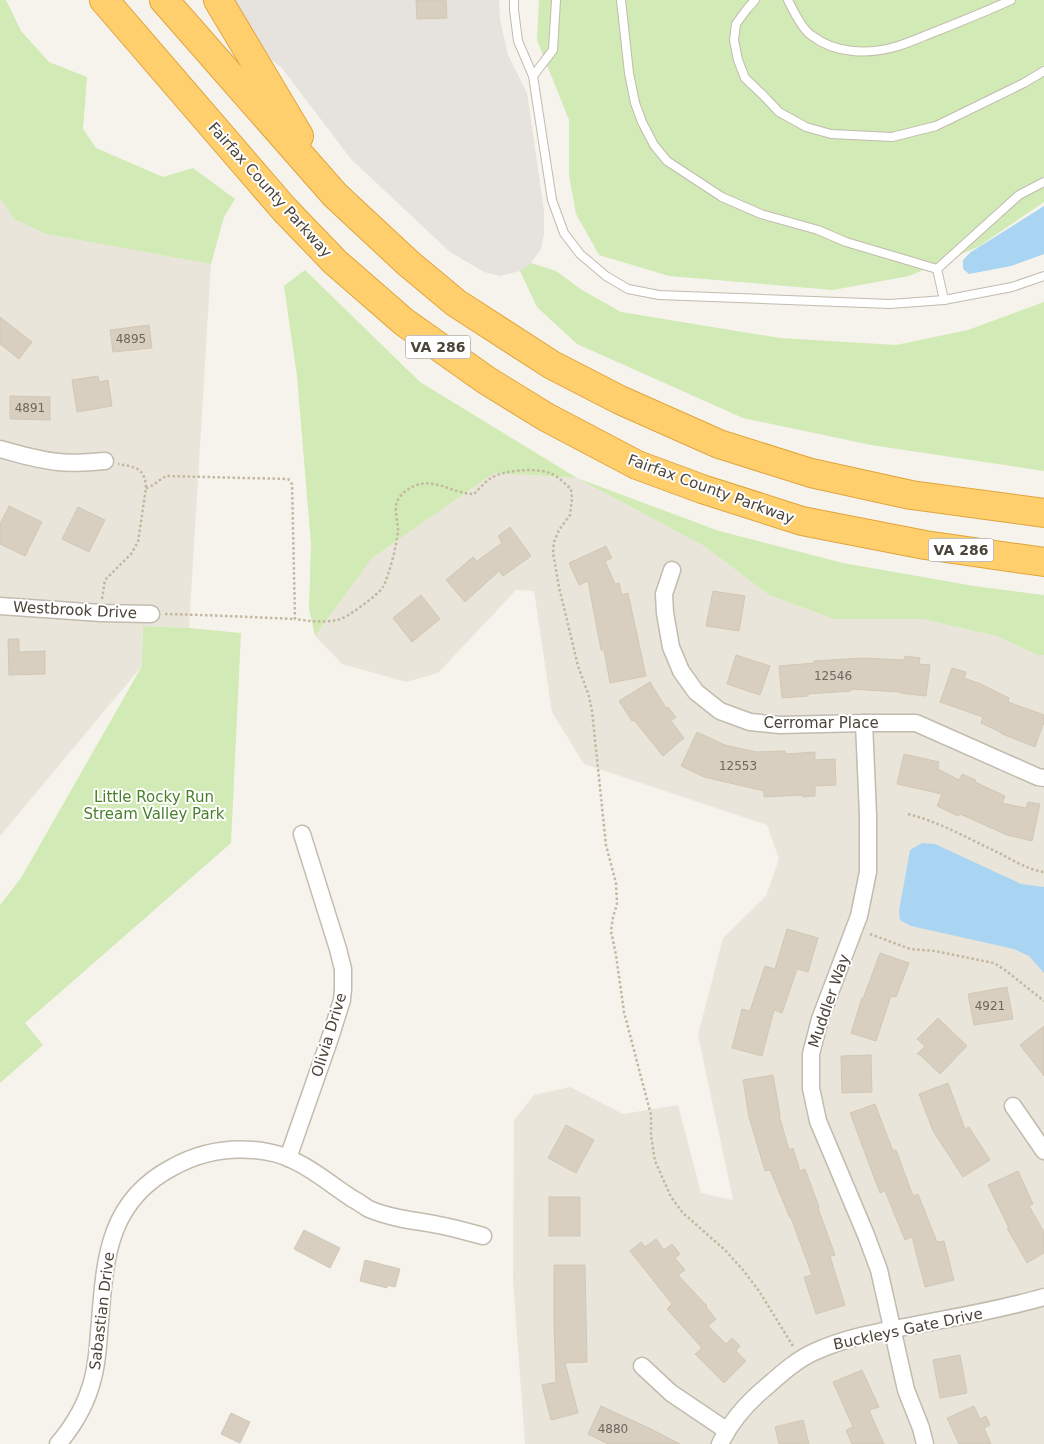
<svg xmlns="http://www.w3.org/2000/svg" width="1044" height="1444" font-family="'DejaVu Sans',sans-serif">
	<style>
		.residential { fill: #eae5da }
		.industrial { fill: #e6e2dd }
		.green { fill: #d2eab5 }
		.water { fill: #a9d4f2 }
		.building { fill: #d8cfc1; stroke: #d3c7b4 }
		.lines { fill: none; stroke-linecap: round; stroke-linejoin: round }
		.lane-casing { stroke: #c2bbae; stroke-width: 10 }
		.street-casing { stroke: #c2bbae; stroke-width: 19 }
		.highway-casing { stroke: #e0a43c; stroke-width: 30 }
		.path { stroke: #c4b79f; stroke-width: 2.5; stroke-dasharray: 2.5 2.5; stroke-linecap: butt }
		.lane { stroke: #fff; stroke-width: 8 }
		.street { stroke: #fff; stroke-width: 16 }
		.highway { stroke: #ffcf6e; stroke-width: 28 }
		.labels { text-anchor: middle; stroke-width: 4; stroke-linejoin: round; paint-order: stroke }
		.number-label { font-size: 12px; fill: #6e675b }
		.shield { fill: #fff; stroke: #817c74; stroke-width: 1 }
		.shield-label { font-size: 14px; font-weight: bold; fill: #4b4439 }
		.street-label { font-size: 15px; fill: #4b4439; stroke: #fff }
		.park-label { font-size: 15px; fill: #4a7f2a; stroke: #fff }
	</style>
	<rect width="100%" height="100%" fill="#f6f3ec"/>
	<g class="residential">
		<polygon points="0,198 14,219 46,234 211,264 189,628 143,626 142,666 0,836"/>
		<polygon points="494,473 577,478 704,546 769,595 834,619 922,619 997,636 1037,655 1044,655 1044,1444 525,1444 513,1280 514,1120 534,1095 570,1087 623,1114 678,1105 701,1193 733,1200 698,1035 723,938 766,896 779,859 767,825 584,764 552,712 534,591 516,590 438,673 406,682 342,664 315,636 372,558"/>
	</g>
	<polygon class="industrial" points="231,0 499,0 500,20 508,55 527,93 544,211 544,234 541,249 531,263 520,271 500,276 484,272 450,252 351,159 281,67 256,48"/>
	<g class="green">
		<polygon points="0,0 6,0 21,31 49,62 87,77 83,129 96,148 163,177 193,168 235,199 224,217 211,264 46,234 14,219 0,198"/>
		<polygon points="539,0 1044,0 1044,202 978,247 909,276 833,290 669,276 599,255 576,214 569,175 569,120 537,40"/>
		<polygon points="531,263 556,271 582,290 621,312 780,338 896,345 968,330 1044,302 1044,471 871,445 743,418 577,344 537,307 520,271"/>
		<polygon points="305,270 420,382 577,478 719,531 843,563 974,586 1044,595 1044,655 1037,655 997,636 922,619 834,619 769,595 704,546 577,478 494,473 372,558 315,636 309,609 311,544 297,376 284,286"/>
		<polygon points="143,626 189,628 241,633 231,843 25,1023 43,1045 0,1083 0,905 21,878 142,666"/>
	</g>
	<g class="water">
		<polygon points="1044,206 1044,254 1011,266 969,274 963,269 963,260 971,252"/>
		<polygon points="922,843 935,844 1021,884 1044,887 1044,973 1029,956 1014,949 911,926 900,920 899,911 910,850"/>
	</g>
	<g class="building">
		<polygon points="416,0 446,0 447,18 417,19"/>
		<polygon points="0,317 32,342 19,359 0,344"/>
		<polygon points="149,325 152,348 113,352 110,330"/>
		<polygon points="98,376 99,382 108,380 112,406 77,412 72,380"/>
		<polygon points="10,396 50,397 50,420 10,419"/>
		<polygon points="9,506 42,522 25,556 0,544 0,524"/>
		<polygon points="78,507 105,520 89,552 62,539"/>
		<polygon points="510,527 531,556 503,576 499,571 465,602 446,580 473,557 477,561 502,543 498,536"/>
		<polygon points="606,546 612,558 605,561 615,584 619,583 622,595 628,593 646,676 610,683 604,650 601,650 588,581 579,585 569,563"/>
		<polygon points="713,591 745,596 739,631 706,626"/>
		<polygon points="421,595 440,619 412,642 393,618"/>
		<polygon points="8,639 19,639 19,652 45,651 45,674 9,675"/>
		<polygon points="736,655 770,666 760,695 727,684"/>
		<polygon points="905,656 920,658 919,664 930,665 926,696 900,693 900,692 851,689 851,691 808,694 808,696 782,698 779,666 814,663 814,661 862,658 904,660"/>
		<polygon points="952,668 966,672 964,678 981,684 1009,698 1008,702 1044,715 1044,722 1035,747 1002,734 1002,733 981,723 983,717 940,702"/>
		<polygon points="650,682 666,708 668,707 676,717 671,721 684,738 663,756 634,720 632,721 619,701"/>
		<polygon points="697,732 725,745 756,752 785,751 785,754 815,752 815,760 835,759 836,785 815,786 815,796 803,797 802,795 764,797 764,791 704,777 681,766"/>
		<polygon points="904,754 939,762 938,769 959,780 962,774 976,780 975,782 1005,796 1002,803 1026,808 1028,802 1040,804 1032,841 1007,835 960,814 958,816 937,806 942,794 897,784"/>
		<polygon points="787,929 818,938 808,972 797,969 782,1013 774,1010 762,1056 732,1048 742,1009 750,1011 765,966 775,969"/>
		<polygon points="880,953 909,963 896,997 891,996 876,1041 851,1033 862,998 863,999"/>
		<polygon points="1007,987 1013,1019 974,1025 968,994"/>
		<polygon points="938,1018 967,1046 940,1074 920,1055 917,1054 925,1046 917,1039"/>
		<polygon points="1044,1026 1044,1076 1020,1045"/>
		<polygon points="871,1055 872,1092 842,1093 841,1056"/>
		<polygon points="773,1075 780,1115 779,1115 789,1150 793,1148 800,1171 805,1169 819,1207 818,1208 835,1255 830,1256 845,1305 816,1314 804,1277 812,1275 791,1218 790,1218 770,1170 765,1171 749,1117 743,1080"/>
		<polygon points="948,1083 965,1129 969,1127 990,1160 963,1177 933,1131 919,1094"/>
		<polygon points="875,1104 893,1151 896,1150 913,1196 918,1194 937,1242 944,1241 954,1280 925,1287 912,1237 905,1240 885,1191 880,1193 850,1113"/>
		<polygon points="566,1125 594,1140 576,1173 548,1158"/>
		<polygon points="1018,1171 1033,1204 1029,1206 1044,1232 1044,1253 1027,1263 1007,1228 1009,1228 988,1185"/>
		<rect x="549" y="1197" width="31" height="39"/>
		<polygon points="304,1230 340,1248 330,1268 294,1249"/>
		<polygon points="656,1239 664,1250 672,1244 680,1254 675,1258 685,1270 678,1275 707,1306 706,1307 716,1319 708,1326 726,1344 732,1338 740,1346 736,1351 746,1361 724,1383 695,1354 702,1348 667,1309 672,1304 630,1251 641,1242 645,1247"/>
		<polygon points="365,1260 400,1269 395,1287 387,1285 387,1288 360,1281"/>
		<polygon points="554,1265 585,1265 587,1362 565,1363 578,1413 551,1420 542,1385 556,1382 554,1322"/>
		<polygon points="960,1355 967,1393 940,1398 933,1360"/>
		<polygon points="862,1370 879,1407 869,1410 884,1444 852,1444 846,1430 853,1427 833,1382"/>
		<polygon points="601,1406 651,1429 680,1444 608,1444 588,1434"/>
		<polygon points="974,1406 980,1419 986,1416 990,1425 984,1428 991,1444 959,1444 947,1418"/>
		<polygon points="231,1413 250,1422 240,1443 221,1434"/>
		<polygon points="803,1420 809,1444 779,1444 775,1427"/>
	</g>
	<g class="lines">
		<defs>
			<g id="lane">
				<polyline points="514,0 514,10 518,41 533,76 552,200 564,233 580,254 606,276 628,289 659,295 890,304 944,300 1012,287 1044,276"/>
				<polyline points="621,0 629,73 635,103 642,122 654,145 667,161 722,197 761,214 818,230 846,242 937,269 944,300"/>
				<polyline points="755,0 747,9 736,24 734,40 738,60 745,78 762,94 779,112 806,127 831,134 892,137 936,126 1024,83 1044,71"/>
				<path d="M788 0C793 10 802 29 811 35 835 54 869 55 898 46 911 42 924 36 937 31 962 21 987 11 1011 0"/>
				<polyline points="533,76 553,50 556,0"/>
				<polyline points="937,269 1019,195 1044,182"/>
			</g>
			<g id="street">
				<path d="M0 449C19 454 38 460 58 462 73 464 89 462 105 461"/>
				<polyline points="672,570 664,594 665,613 671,647 681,671 696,692 720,711 750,722 780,725 864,723 916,723 1038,777 1044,778"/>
				<polyline points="0,606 101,613 151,614"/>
				<polyline points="864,723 868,815 868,872 859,916 820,1019 811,1054 811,1088 818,1121 866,1235 879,1270 906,1390 921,1428 925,1444"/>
				<polyline points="1013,1106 1044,1151"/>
				<polyline points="288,1158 330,1038 342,1000 343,989 343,969 338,949 302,834"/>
				<polyline points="642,1366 671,1393 726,1430"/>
				<path d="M58 1444C75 1424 87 1403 93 1378 97 1363 98 1348 99 1333 105 1265 104 1203 173 1167 202 1151 235 1146 268 1152 299 1157 327 1182 353 1199 359 1202 364 1206 369 1209 388 1217 408 1220 428 1223 446 1226 465 1231 483 1236"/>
				<path d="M720 1444C730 1423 747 1403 765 1388 780 1375 796 1360 814 1352 844 1338 877 1332 910 1326 955 1317 1000 1310 1044 1297"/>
			</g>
			<g id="highway">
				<polyline points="104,0 284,209 335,262 404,322 486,380 546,417 637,465 702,489 802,521 925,545 1044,562"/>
				<polyline points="164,0 335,195 408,263 456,303 552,365 620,400 719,444 811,473 911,495 1044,513"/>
				<polyline points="218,0 299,136"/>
			</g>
		</defs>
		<use href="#lane" class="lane-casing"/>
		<use href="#street" class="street-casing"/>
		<use href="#highway" class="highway-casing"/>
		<g class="path">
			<path d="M146 488C152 487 159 480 166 476L288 479 292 484 295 619C309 621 322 623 337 620 346 619 378 595 383 587 389 576 397 544 398 531 398 523 395 513 396 505 398 496 407 489 414 486 435 477 453 494 474 494 479 489 485 482 491 478 504 470 538 467 552 474 559 477 565 484 571 489L572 498 570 515 559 530 554 542 553 553 559 587 578 666 589 696 592 711 606 845 616 883 617 904 613 917 611 931 616 955 624 1012 651 1115V1136L655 1161 671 1197 683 1213 725 1250 743 1270 759 1291 793 1346"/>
			<path d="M102 599 105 580 131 554 138 542 146 488C145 468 136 467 118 464"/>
			<path d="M165 614C208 615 251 617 294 619"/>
			<path d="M908 814C940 822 971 840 1001 854 1014 861 1029 870 1044 872"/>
			<polyline points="870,934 910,949 935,951 994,963 1005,970 1044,1001"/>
		</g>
		<use href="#lane" class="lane"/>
		<use href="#street" class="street"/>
		<use href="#highway" class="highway"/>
	</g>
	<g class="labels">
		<g class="number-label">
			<text x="131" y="343">4895</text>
			<text x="30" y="412">4891</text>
			<text x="833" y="680">12546</text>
			<text x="738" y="770">12553</text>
			<text x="990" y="1010">4921</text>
			<text x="613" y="1433">4880</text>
		</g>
		<g class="shield">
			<rect x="405.5" y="335.5" width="65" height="23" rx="4"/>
			<rect x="928.5" y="538.5" width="65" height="23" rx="4"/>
		</g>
		<g class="shield-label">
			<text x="438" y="352">VA 286</text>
			<text x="961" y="555">VA 286</text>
		</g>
		<g class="street-label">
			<text transform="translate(270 190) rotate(48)" y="5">Fairfax County Parkway</text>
			<text transform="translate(711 489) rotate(20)" y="5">Fairfax County Parkway</text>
			<text transform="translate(75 610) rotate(3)" y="5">Westbrook Drive</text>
			<text x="821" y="728">Cerromar Place</text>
			<text transform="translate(829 1001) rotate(-71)" y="5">Muddler Way</text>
			<text transform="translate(329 1035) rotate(-73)" y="5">Olivia Drive</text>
			<text transform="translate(102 1311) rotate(-83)" y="5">Sabastian Drive</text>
			<text transform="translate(908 1329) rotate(-12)" y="5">Buckleys Gate Drive</text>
		</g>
		<g class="park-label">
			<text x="154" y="802">Little Rocky Run<tspan x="154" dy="17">Stream Valley Park</tspan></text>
		</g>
	</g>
</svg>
